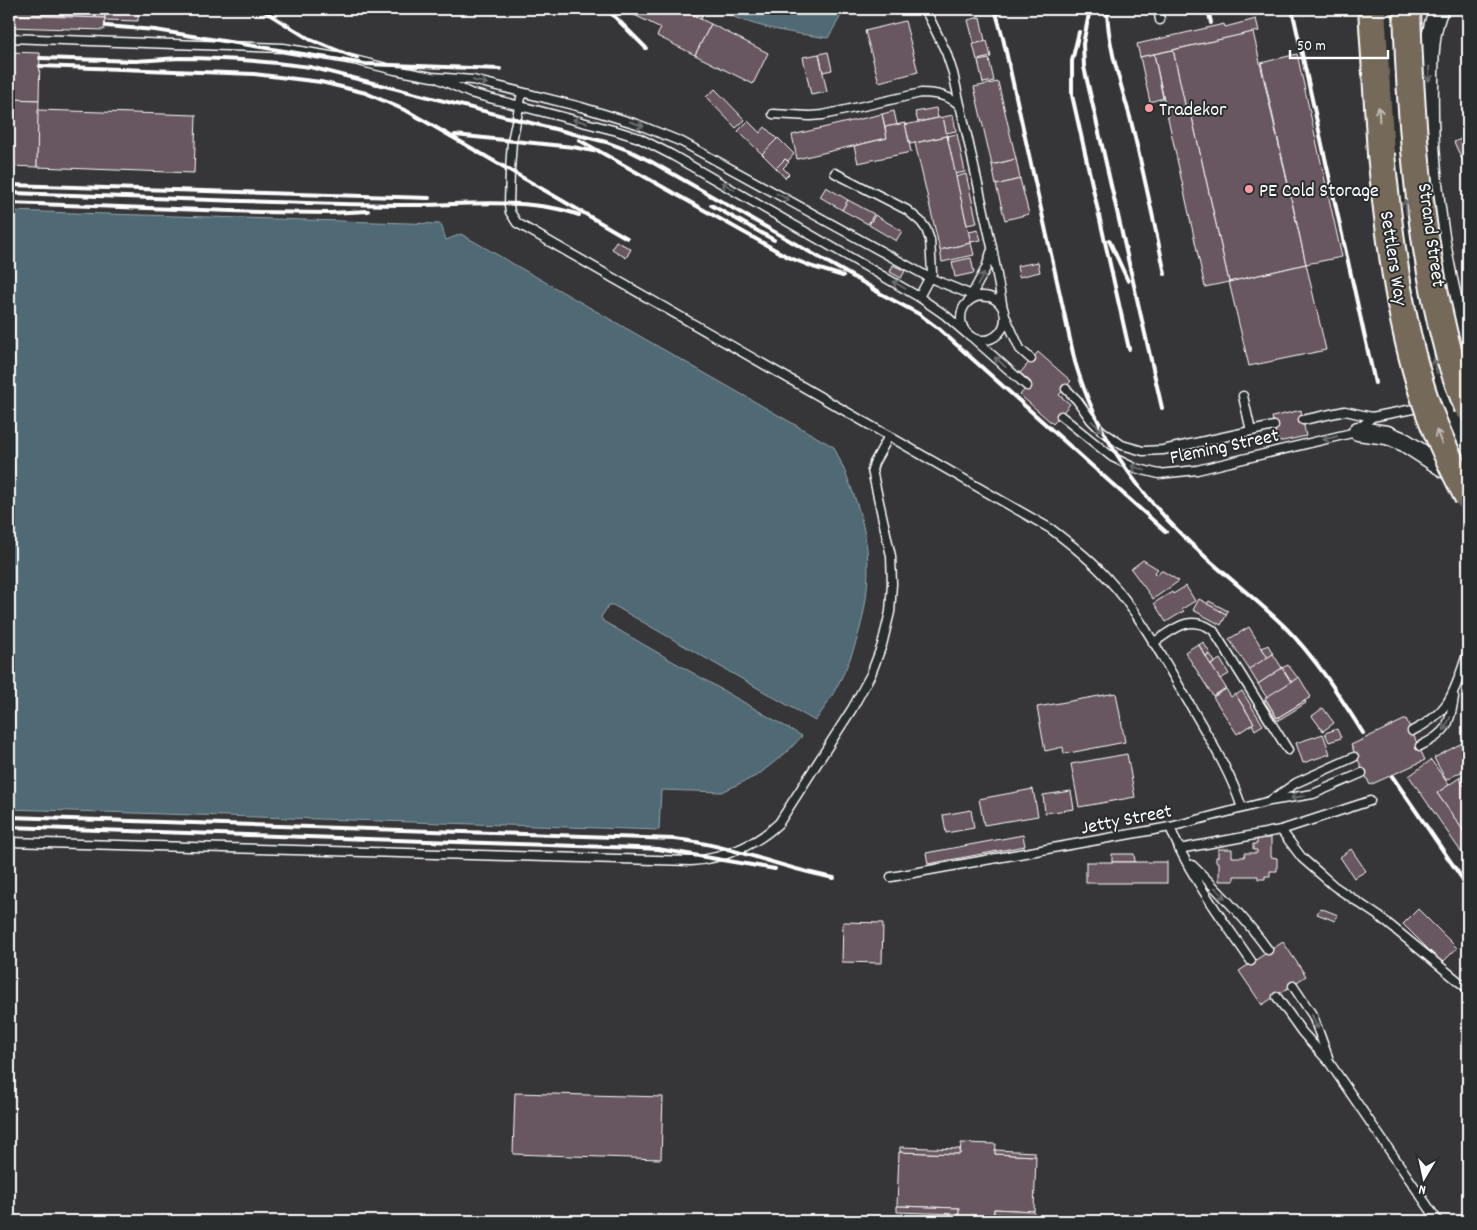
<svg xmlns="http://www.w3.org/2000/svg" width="1477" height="1230" font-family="Dekko,sans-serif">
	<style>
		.water { fill: #4f6a74; stroke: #95a6ac }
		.building { fill: #685760; stroke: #fff }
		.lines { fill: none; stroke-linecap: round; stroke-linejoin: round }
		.service-casing { stroke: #fff; stroke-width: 11 }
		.tertiary-casing { stroke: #fff; stroke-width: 21 }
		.motorway-casing { stroke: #fff; stroke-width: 30 }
		.service { stroke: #2a2d2e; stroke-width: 8 }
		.tertiary { stroke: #2a2d2e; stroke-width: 18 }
		.motorway { stroke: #746a5a; stroke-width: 26 }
		.rail { stroke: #fff; stroke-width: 4 }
		.motorway-bridge-casing { stroke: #fff; stroke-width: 30; stroke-linecap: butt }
		.motorway-bridge { stroke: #746a5a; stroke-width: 26 }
		.oneway { stroke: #6a6c6d }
		.oneway2 { stroke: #c0bcb5 }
		.poi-dot { fill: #ff9aa2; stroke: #2a2d2e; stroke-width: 2 }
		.labels { text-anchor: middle; stroke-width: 4; stroke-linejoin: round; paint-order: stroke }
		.poi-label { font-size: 20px; fill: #fff; stroke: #2a2d2e; text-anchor: start }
		.street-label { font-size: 20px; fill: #fff; stroke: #2a2d2e }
	</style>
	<rect width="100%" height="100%" fill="#363538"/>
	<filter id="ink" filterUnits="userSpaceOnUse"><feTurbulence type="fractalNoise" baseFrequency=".02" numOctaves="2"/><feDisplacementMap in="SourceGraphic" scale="10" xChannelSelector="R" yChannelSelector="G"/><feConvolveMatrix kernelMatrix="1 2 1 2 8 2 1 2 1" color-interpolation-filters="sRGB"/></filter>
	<g filter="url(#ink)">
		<g class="water">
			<path d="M716 9H845L828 38C790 33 751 27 716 9Z"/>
			<path d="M9 211 441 224 446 240 461 234 834 447C849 479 863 514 867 549 873 610 851 673 815 721L613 605H609L601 617 603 621 802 736 788 751 758 775 722 792 661 790 659 830 9 809Z"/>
		</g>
		<g class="building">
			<polygon points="9,9 105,9 105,18 9,15"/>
			<polygon points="105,9 138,9 138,21 105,20"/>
			<polygon points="383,9 474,9 474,12"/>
			<polygon points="622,9 680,9 711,24 695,55 657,36 661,28"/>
			<polygon points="683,9 699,9 704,12 701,19"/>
			<polygon points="9,15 105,18 104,30 9,27"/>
			<polygon points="980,17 985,41 974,43 968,20"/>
			<polygon points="1256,19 1259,31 1140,57 1137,44 1224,24 1225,27"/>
			<polygon points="905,21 918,72 879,82 865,31"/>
			<polygon points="711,24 768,53 753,84 695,55"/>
			<polygon points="1253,32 1306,264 1229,282 1191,113 1187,114 1173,50"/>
			<polygon points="987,41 991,57 977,60 973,44"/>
			<polygon points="1173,50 1187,114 1191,113 1229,282 1205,287 1154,54"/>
			<polygon points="9,52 40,53 39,100 9,99"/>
			<polygon points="828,52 832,70 823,72 819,54"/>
			<polygon points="819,54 827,92 811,95 803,57"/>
			<polygon points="1154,54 1163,98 1150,102 1140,57"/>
			<polygon points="1297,54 1342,257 1306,264 1261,63"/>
			<polygon points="989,59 994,81 983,83 978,61"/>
			<polygon points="998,82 1016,159 992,165 974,87"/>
			<polygon points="715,89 745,120 736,128 706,97"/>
			<polygon points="9,99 39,100 37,167 9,166"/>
			<polygon points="936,108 938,118 918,122 915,112"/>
			<polygon points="38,110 196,115 194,173 37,167"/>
			<polygon points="894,111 897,125 885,127 882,114"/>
			<polygon points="882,114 887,138 797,159 792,135"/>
			<polygon points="953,115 956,131 946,133 943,117"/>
			<polygon points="943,117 947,136 910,144 905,125"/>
			<polygon points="748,121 760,133 765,127 777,139 762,154 738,131"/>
			<polygon points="905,123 911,152 858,163 854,146 887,138 885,127"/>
			<polygon points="957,134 965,172 955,174 947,136"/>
			<polygon points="947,136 971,243 940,250 915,143"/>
			<polygon points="1468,136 1468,173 1454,142"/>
			<polygon points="778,138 794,154 788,161 785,159 776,168 762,154"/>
			<polygon points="785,159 789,162 783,168 789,174 785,178 776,168"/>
			<polygon points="1016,159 1020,179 996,185 992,165"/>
			<polygon points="966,174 977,223 967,225 956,177"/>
			<polygon points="1020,179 1029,214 1005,220 996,185"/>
			<polygon points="826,187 848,200 842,210 820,197"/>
			<polygon points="848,200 874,214 868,224 842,210"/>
			<polygon points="875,215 902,231 896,241 869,225"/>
			<polygon points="978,230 981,240 971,242 969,232"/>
			<polygon points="616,241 631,249 626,258 612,249"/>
			<polygon points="971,243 974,255 942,262 940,250"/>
			<polygon points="971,258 974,273 955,277 952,262"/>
			<polygon points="1038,262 1040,272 1019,277 1017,266"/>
			<polygon points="1306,264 1326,350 1249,366 1229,282"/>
			<polygon points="893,265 905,271 901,278 890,272"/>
			<polygon points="1038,352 1071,381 1059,395 1070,404 1053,424 1020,395 1031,382 1020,373"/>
			<polygon points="1301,410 1306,436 1278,442 1272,417"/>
			<polygon points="1143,560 1158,569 1154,573 1157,575 1161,570 1179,581 1153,599 1131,569"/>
			<polygon points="1186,586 1195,601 1182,609 1184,611 1166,622 1154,603 1172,592 1173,594"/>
			<polygon points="1199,599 1227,614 1221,625 1193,610"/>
			<polygon points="1209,601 1228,611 1226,614 1207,604"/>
			<polygon points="1249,627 1268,658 1249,669 1229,639"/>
			<polygon points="1203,642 1210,653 1206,656 1199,645"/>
			<polygon points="1198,644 1226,688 1213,696 1185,652"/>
			<polygon points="1268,645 1273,654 1268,658 1262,648"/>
			<polygon points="1210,654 1215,662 1211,665 1206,657"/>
			<polygon points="1273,654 1282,668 1258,684 1249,669"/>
			<polygon points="1220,659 1229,674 1220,679 1211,665"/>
			<polygon points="1288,665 1298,678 1291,682 1282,668"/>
			<polygon points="1282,668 1291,682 1267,698 1258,684"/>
			<polygon points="1299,677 1311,697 1277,718 1265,698"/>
			<polygon points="1226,689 1231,697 1235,694 1254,723 1237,734 1213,697"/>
			<polygon points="1242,691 1263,725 1255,730 1252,724 1254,723 1236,695"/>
			<polygon points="1116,693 1125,742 1064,754 1063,747 1045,751 1037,707"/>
			<polygon points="1266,700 1277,718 1305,701 1306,703 1277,721 1264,701"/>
			<polygon points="1323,708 1334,723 1323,731 1312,716"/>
			<polygon points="1406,719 1425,760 1370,785 1351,745"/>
			<polygon points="1337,729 1341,738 1329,742 1325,733"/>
			<polygon points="1323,734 1330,754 1303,763 1296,743"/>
			<polygon points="1462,743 1468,754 1468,768 1446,780 1434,758"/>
			<polygon points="1127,754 1135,797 1079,807 1071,764"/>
			<polygon points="1431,760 1449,785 1437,793 1468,837 1468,862 1409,776"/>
			<polygon points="1468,772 1468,792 1459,778"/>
			<polygon points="1459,778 1468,792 1468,837 1437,793"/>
			<polygon points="1033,789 1038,816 984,825 979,799"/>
			<polygon points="1071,791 1074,809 1045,813 1043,795"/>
			<polygon points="971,810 974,828 946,833 943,815"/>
			<polygon points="1023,835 1025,846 928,864 926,853"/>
			<polygon points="1257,838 1271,838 1271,857 1277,858 1277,871 1270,871 1270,876 1265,876 1265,879 1258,879 1258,876 1234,876 1234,881 1219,881 1219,862 1216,862 1216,857 1218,857 1218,849 1232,849 1232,857 1244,857 1245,853 1257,853 1257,850 1253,850 1253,844 1257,844"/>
			<polygon points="1351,849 1366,871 1354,878 1340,857"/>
			<polygon points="1112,854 1134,854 1135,862 1112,862"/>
			<rect x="1086" y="862" width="81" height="21"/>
			<polygon points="1320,908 1338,915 1335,921 1317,914"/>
			<polygon points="1418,909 1457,948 1442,963 1403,924"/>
			<polygon points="843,922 883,923 882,963 842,962"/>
			<polygon points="1283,942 1306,976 1262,1005 1239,971"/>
			<polygon points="515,1093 663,1097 661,1159 513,1154"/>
			<polygon points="961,1143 996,1144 995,1154 1036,1156 1034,1211 994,1209 993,1221 958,1221 959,1208 897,1206 899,1152 960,1154"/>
			<polygon points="900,1147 960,1149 960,1154 900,1152"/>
			<polygon points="995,1150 1035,1152 1035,1156 995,1154"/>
			<polygon points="897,1206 959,1208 959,1214 897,1212"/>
			<polygon points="994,1209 1034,1211 1034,1216 994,1214"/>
		</g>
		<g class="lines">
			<defs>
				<g id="service">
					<polyline points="925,9 946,52 953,73 992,247 1003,309"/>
					<polyline points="1158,9 1160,20"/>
					<polyline points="9,38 283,48 354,60 395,70 432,77 473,80 581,107 637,124 682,142 930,278 972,295 987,297"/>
					<polyline points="439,79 470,93 617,131 639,138 672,155 919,297 945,315 967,334"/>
					<path d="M522 93 512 141 510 171 509 205 510 212 517 223 1051 529C1071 544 1091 560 1108 579 1139 612 1166 664 1189 703 1209 738 1230 771 1242 808"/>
					<path d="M773 114 810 116 823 115 921 93C934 93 954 96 961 108"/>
					<polyline points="835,173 907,210 921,222 926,229 930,240 932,273 919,297"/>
					<circle cx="983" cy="318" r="22"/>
					<polyline points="970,298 986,268 991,252"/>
					<polyline points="1006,318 1020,349 1031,359"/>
					<polyline points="974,339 1027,386"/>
					<polyline points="1066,389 1077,400 1091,420 1102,431 1122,445 1143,451 1163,450 1274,426"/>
					<polyline points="1243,396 1251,431"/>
					<polyline points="1061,416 1112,457 1135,468 1159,474 1197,470 1356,432 1372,417"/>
					<polyline points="1303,420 1345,411 1372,417 1423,407"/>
					<path d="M1153 643C1173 630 1189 613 1213 630L1288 750"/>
					<path d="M1412 731C1452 712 1454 690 1468 652"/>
					<path d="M1420 746C1447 733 1450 725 1454 697"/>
					<polyline points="1271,800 1296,783 1354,757"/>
					<path d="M1170 827C1189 876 1222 918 1251 961"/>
					<polyline points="1281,830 1302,858 1317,871 1334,886 1380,917 1468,989"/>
					<path d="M9 842 691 861C723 859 756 845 779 823L852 709 871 674 882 645 890 612 892 584 891 556 872 470 874 463 889 436"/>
					<polyline points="1179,849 1281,830 1370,801"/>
					<path d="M1192 865C1219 891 1246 919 1268 950"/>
					<polyline points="891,877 1170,827 1270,801 1313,794 1362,773"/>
					<polyline points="1293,986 1313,1016 1328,1057"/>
					<polyline points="1277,997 1302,1032 1329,1062 1438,1221"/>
				</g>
				<g id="tertiary">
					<path d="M1439 9C1429 31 1429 60 1429 84 1427 177 1442 270 1468 359"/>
					<polyline points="1382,18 1388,46 1397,106"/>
					<polyline points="1404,92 1399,116 1403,176 1407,220 1426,334 1446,403 1468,462"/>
					<polyline points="1358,431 1387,435 1404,442 1455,475"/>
				</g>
				<polyline id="motorway" points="1372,9 1381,154"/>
			</defs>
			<use href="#service" class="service-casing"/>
			<use href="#tertiary" class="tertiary-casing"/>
			<use href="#motorway" class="motorway-casing"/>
			<use href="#service" class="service"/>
			<use href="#tertiary" class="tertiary"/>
			<use href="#motorway" class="motorway"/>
			<g class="rail">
				<polyline points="261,9 311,40 357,58"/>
				<polyline points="607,9 646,48"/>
				<path d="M995 9 1003 38 1075 362C1096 433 1135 489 1187 540 1218 570 1253 596 1284 626 1316 658 1339 695 1363 733"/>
				<polyline points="1090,9 1083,44 1084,67 1162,408"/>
				<path d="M1107 9C1108 47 1120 81 1130 117 1143 169 1154 222 1165 274"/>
				<polyline points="1208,9 1211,23"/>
				<polyline points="1292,9 1375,383"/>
				<polyline points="106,26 155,30 365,64 500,69"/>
				<polyline points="1079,32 1072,61 1072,95 1129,349"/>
				<polyline points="40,58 136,61"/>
				<path d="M129 61C146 61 162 59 179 58 223 58 267 61 310 67L606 142 630 151 652 162 878 291"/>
				<polyline points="40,66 254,74 321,82 366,93 409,112 627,238"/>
				<polyline points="455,135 573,147 593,151"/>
				<polyline points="579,140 788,257 813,267 843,276"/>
				<polyline points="9,185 429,198"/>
				<path d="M9 193C139 197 269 203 399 205 455 206 526 196 579 215"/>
				<polyline points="9,203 259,212 330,213 368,211"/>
				<polyline points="711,205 774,240"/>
				<polyline points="1109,240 1128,281"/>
				<polyline points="872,289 919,314 939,329 1166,532"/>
				<polyline points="1392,776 1468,887"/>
				<path d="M9 817 674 839C729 844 779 868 834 878"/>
				<polyline points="9,827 638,848 658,849 775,869"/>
			</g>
			<defs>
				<g id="motorway-bridge">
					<path d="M1407 9C1411 126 1419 244 1450 358 1455 375 1462 392 1468 408"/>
					<path d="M1381 154C1390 242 1400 331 1430 414 1441 443 1454 470 1468 497"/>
				</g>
			</defs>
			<use href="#motorway-bridge" class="motorway-bridge-casing"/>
			<use href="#motorway-bridge" class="motorway-bridge"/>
		</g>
		<defs><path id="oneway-shaft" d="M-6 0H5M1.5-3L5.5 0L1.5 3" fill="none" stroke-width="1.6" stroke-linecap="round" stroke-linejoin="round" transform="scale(1.25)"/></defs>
		<g class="oneway">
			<use href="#oneway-shaft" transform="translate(1429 74) rotate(91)"/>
			<use href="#oneway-shaft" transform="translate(480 82) rotate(13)"/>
			<use href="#oneway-shaft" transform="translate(580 121) rotate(-166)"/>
			<use href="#oneway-shaft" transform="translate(637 124) rotate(19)"/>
			<use href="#oneway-shaft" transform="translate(728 186) rotate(-150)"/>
			<use href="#oneway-shaft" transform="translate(783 197) rotate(28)"/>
			<use href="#oneway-shaft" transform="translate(1406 207) rotate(-95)"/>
			<use href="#oneway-shaft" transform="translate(981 279) rotate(-62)"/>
			<use href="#oneway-shaft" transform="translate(899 285) rotate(-150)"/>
			<use href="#oneway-shaft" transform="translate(1000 362) rotate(-138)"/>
			<use href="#oneway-shaft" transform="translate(1435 366) rotate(-106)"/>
			<use href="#oneway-shaft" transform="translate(1097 426) rotate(42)"/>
			<use href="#oneway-shaft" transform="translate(1330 438) rotate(166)"/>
			<use href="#oneway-shaft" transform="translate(1138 468) rotate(-160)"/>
			<use href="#oneway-shaft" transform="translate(1447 724) rotate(116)"/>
			<use href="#oneway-shaft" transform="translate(1298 797) rotate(171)"/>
			<use href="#oneway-shaft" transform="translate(1220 893) rotate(48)"/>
			<use href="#oneway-shaft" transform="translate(1315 1022) rotate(68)"/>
		</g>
		<g class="oneway2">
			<use href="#oneway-shaft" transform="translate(1379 114) rotate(-93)"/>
			<use href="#oneway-shaft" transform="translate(1439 437) rotate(-112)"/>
		</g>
	</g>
	<g class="poi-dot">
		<circle cx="1149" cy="108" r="5"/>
		<circle cx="1249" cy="189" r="5"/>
	</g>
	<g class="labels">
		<g class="poi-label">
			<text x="1159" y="115">Tradekor</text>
			<text x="1259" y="196">PE Cold Storage</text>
		</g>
		<g class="street-label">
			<text transform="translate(1433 235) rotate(82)" y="7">Strand Street</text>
			<text transform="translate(1395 258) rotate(81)" y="7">Settlers Way</text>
			<text transform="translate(1224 445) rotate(-12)" y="7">Fleming Street</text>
			<text transform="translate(1126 818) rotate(-11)" y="7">Jetty Street</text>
		</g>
	</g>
	<rect width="1477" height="1230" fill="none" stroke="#2a2d2e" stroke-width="30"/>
	<rect x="15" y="15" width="1447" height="1200" fill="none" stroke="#fff" stroke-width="2" filter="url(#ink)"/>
	<g transform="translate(1424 1178) rotate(189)" stroke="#2a2d2e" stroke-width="4" paint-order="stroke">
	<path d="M0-4L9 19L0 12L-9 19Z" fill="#ffffff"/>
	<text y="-8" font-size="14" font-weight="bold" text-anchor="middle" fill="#ffffff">N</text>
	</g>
	<path d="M1290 50v8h98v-8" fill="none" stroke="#ffffff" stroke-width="2.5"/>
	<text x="1297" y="50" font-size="15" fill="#ffffff" stroke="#2a2d2e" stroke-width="4" paint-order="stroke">50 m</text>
</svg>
